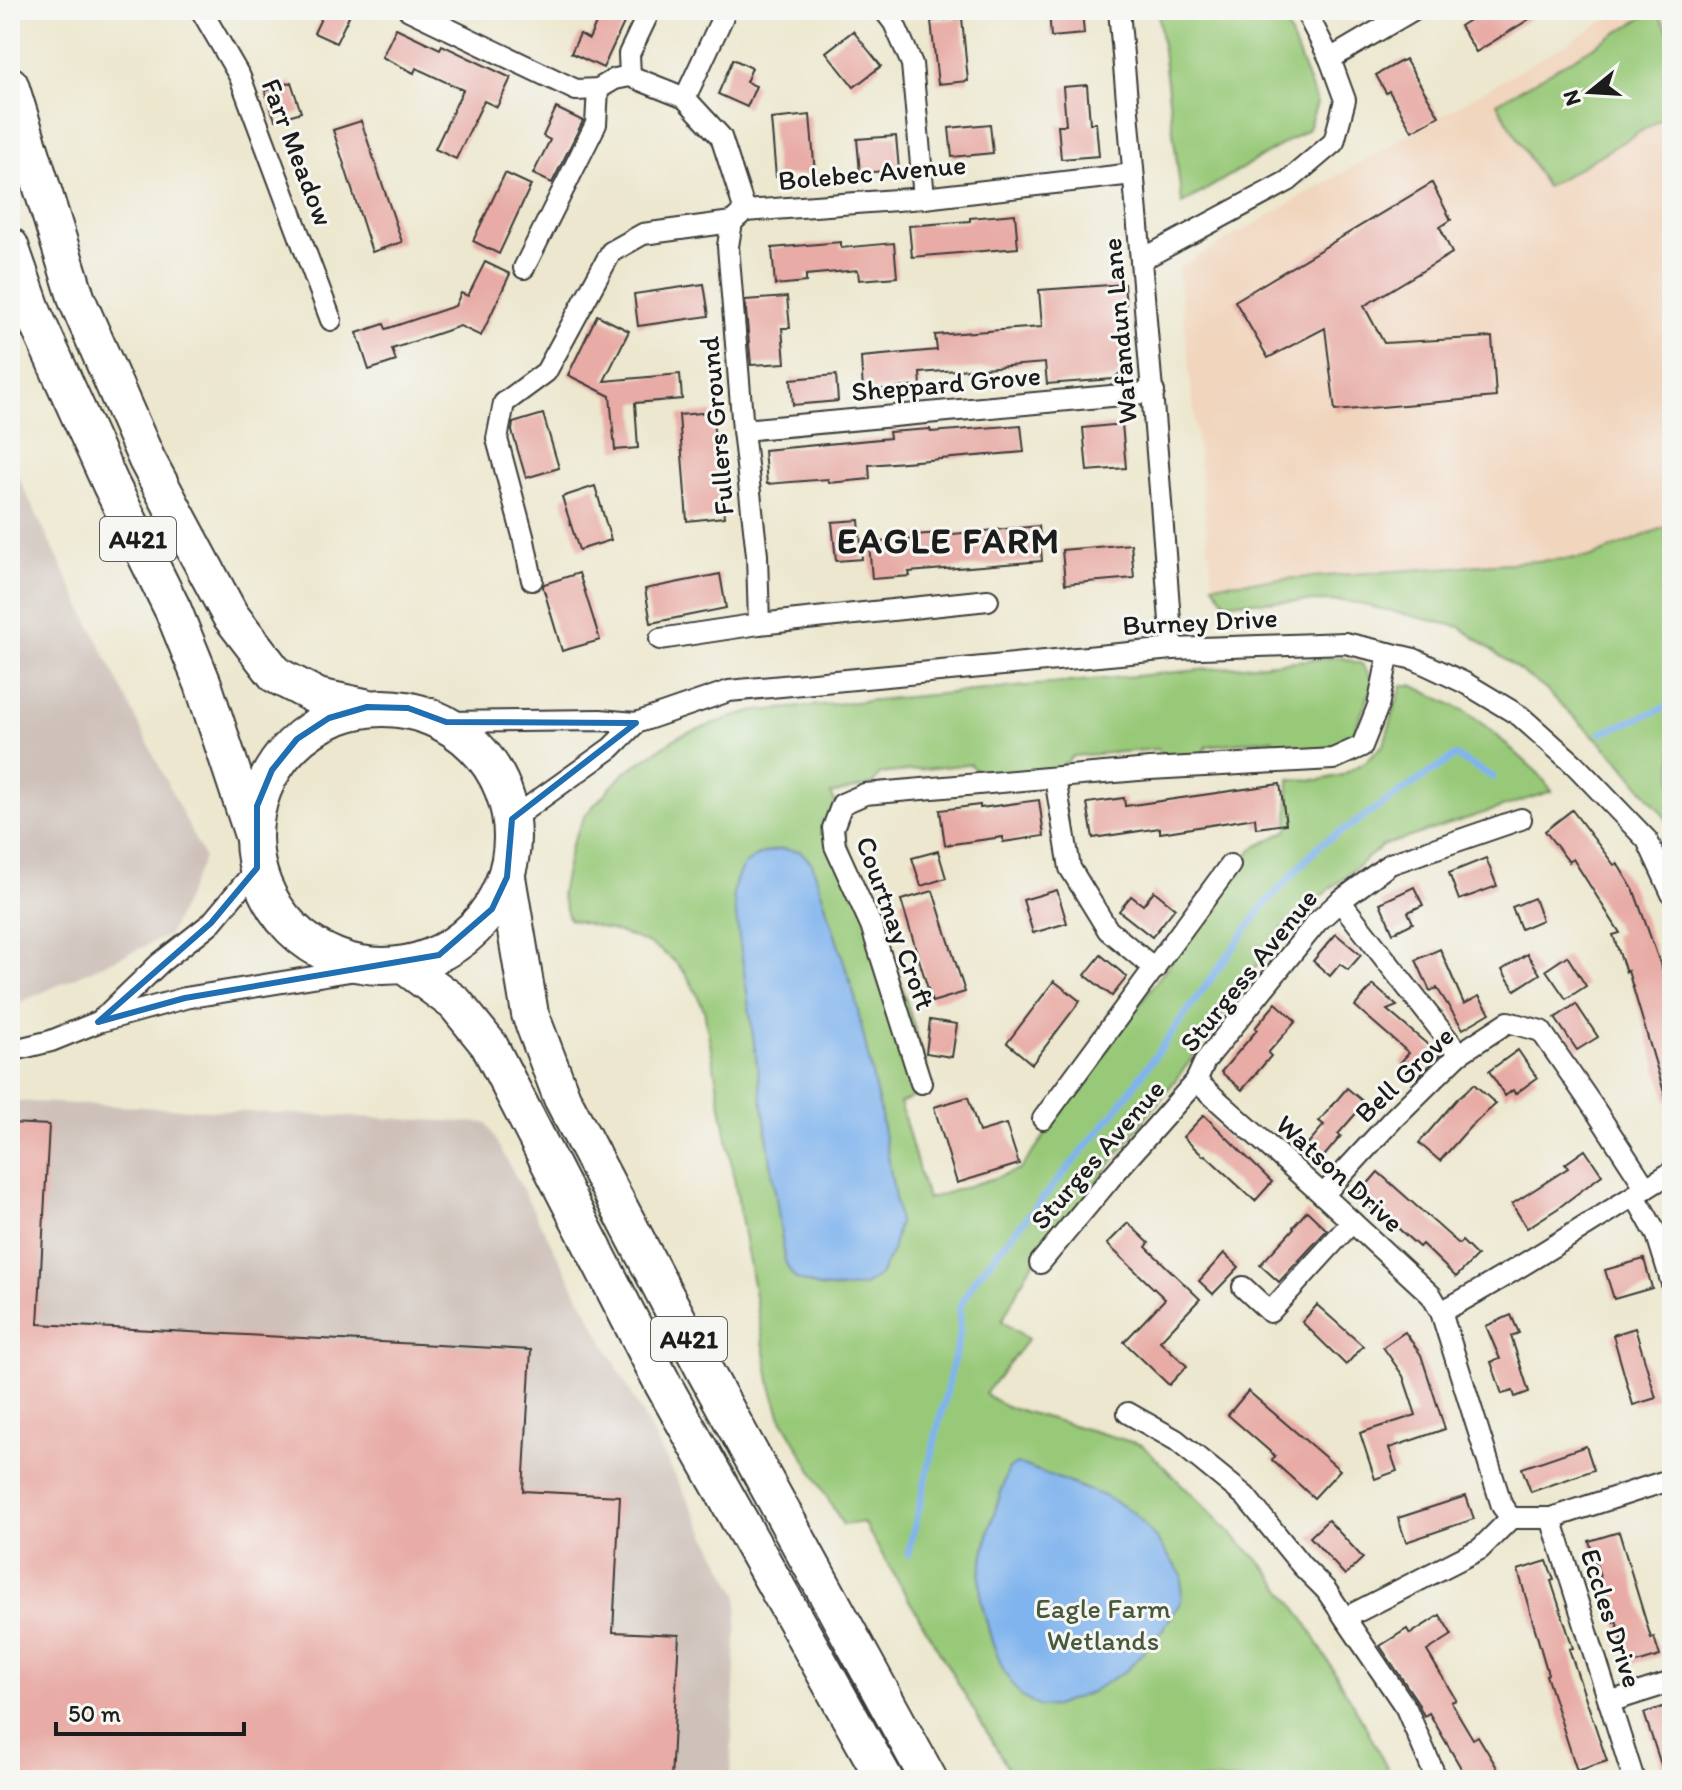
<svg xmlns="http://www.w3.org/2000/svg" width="1682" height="1790" font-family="Itim,sans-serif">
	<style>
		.built { fill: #f1d5bd }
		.industrial { fill: #cec1ba }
		.green { fill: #98c978; stroke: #5a724a; stroke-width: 2 }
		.water { fill: #80b4ee; stroke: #4e6885; stroke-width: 2 }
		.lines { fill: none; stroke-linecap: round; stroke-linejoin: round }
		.stream { stroke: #80b4ee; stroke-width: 7 }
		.building { fill: #e8aba5 }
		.street-casing { stroke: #3b3a37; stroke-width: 24 }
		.highway-casing { stroke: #3b3a37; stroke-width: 40 }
		.street { stroke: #fff; stroke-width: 20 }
		.highway { stroke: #fff; stroke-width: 36 }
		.marked { fill: none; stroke: #1f6fb2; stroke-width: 6; stroke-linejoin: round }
		.labels { text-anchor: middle; stroke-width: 6; stroke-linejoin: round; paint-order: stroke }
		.shield { fill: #f6f6f2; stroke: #5d5d5c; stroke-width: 2 }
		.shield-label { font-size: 26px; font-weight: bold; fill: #1c1c1c }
		.street-label { font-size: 28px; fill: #1c1c1c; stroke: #f6f6f2 }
		.park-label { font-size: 28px; fill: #47593c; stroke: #f6f6f2 }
		.district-label { font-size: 36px; font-weight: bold; letter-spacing: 2px; fill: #1c1c1c; stroke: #f6f6f2 }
	</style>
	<rect width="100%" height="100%" fill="#f6f6f2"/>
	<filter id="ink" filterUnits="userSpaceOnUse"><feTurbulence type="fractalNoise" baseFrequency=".0125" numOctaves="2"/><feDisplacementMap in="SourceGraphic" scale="16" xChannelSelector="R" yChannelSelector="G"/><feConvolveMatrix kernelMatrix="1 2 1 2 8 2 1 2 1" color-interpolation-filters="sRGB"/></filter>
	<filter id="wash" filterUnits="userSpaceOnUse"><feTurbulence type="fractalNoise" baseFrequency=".006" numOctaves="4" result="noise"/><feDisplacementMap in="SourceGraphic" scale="32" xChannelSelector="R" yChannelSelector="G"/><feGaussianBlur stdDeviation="1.8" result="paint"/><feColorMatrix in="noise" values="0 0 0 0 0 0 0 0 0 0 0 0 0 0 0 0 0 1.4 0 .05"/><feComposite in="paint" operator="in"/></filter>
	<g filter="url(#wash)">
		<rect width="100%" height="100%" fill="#ece7ce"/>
		<polygon class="built" points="1624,10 1672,10 1672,524 1592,557 1213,584 1178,268"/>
		<g class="industrial">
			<polygon points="10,460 204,858 169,935 10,1007"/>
			<polygon points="10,1101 487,1123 738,1594 730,1780 10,1780"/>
		</g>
		<g class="green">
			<polygon points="1158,10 1281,10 1317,103 1308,129 1182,204"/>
			<polygon points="1656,10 1672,37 1672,113 1546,187 1497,103"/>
			<polygon points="1672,524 1672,826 1620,761 1545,689 1460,627 1346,601 1225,602 1213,584 1592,557"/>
			<path d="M1339 657 1362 664 1374 683 1351 739 1323 750 1285 747 1272 739 1207 746 1201 755 1166 757 1158 749 1073 756 1058 770 980 775 970 764 880 774 872 785 831 794 845 821 846 840 895 964 933 1089 900 1103 927 1199 1020 1170 1252 849 1288 830 1289 779 1320 780 1342 775 1366 761 1384 744 1402 685H1412L1465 711 1493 732 1539 774 1552 791 1382 846 1284 927 1187 1065 1027 1272 1002 1321 1028 1339 985 1394 1005 1406 1142 1445 1268 1570 1304 1619 1366 1727 1393 1780H1015L863 1522 843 1525 780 1415 771 1386 704 1010C697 995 691 979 679 966 651 936 607 930 569 919L561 894 571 846 585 815 624 773 679 736 748 712Z"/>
		</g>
		<g class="water">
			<path d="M781 849 800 851 812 863 855 997 881 1115 899 1222 892 1251 880 1275 864 1286 841 1289 818 1287 796 1279 790 1272 785 1261 733 895C737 864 751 854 781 849Z"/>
			<polygon points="1016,1464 1026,1466 1106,1497 1133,1512 1156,1539 1182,1575 1181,1601 1162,1631 1128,1669 1091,1692 1055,1706 1040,1707 1022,1697 1005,1674 992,1642 981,1601 980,1574 989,1530 1008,1470"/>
		</g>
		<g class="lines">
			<g class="stream">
				<polyline points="1601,733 1672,705"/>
				<polyline points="908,1554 960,1334 960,1306 975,1279 1111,1117 1265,904 1321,844 1350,826 1455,756 1493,777"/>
			</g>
		</g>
		<g id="blocks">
			<g class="building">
				<polygon points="325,10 352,10 336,43 314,33"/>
				<polygon points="602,10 630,10 603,68 571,53 580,34 589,39"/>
				<polygon points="1049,10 1082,10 1084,34 1051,37"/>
				<polygon points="1485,10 1544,10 1476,52 1460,26"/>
				<polygon points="962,18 968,81 938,84 931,21"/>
				<polygon points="396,28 440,49 442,45 511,78 497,107 484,101 456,159 435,149 463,90 416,68 414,73 382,57"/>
				<polygon points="853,31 881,66 854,87 826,52"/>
				<polygon points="733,59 752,68 746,82 756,86 747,107 718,94"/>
				<polygon points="1405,59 1439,116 1412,131 1389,91 1386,93 1376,75"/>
				<polygon points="291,82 301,112 275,120 265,91"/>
				<polygon points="1087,85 1090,123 1096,123 1099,156 1061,159 1058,125 1066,125 1063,87"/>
				<polygon points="556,108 583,121 552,183 533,174 550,140 543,136"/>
				<polygon points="810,115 815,174 776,177 771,119"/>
				<polygon points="361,121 402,242 372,252 333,130"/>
				<polygon points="990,124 993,153 952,157 949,128"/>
				<polygon points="896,136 899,170 860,173 857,139"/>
				<polygon points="505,173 531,185 499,254 473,241"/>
				<polygon points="1432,183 1451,220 1440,227 1452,253 1364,306 1384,343 1492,337 1496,397 1335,411 1325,328 1268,358 1235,301"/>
				<polygon points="1015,214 1018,248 912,257 909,226 970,221 970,218"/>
				<polygon points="841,242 841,248 894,243 897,277 859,280 858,270 806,275 806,282 775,285 772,248"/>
				<polygon points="485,262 510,274 481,336 460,326 392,349 396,361 369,370 357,333 384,324 386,329 455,306 461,293 468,296"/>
				<polygon points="704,284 709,316 638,326 634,294"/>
				<polygon points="1124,284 1131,361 1114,379 1047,384 1045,363 920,373 921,386 863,391 861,357 937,350 935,335 1042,327 1039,290"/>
				<polygon points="787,297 790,328 782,328 785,363 751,365 745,300"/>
				<polygon points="597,315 629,331 604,381 680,374 682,399 635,403 638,448 615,450 610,396 568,375"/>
				<polygon points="836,375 838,401 793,405 791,379"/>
				<polygon points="712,412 724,517 687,521 679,415"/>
				<polygon points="543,414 559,468 526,478 512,431 513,423"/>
				<polygon points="1122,424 1126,468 1087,471 1083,428"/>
				<polygon points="1021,425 1024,452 869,465 870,479 829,483 828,479 767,484 764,450 890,438 889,432 930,429 931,432"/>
				<polygon points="595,486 611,540 579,550 562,497"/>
				<polygon points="859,520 862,559 836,561 832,522"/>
				<polygon points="1039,526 1042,561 909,572 910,576 872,579 869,543 915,539 915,535 952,532 953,534"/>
				<polygon points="1131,544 1134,578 1065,584 1062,550"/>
				<polygon points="579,573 600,640 562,651 543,587 544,584"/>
				<polygon points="720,574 726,608 651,623 645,589"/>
				<polygon points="1280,784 1286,824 1256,828 1255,818 1160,833 1160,828 1093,838 1087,803 1124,798 1125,806"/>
				<polygon points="1039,800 1044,836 1003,842 1003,837 945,845 940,810 980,805 980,808"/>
				<polygon points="1572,810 1614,865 1617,863 1634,891 1666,980 1672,1000 1672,1101 1667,1102 1628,971 1626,972 1613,935 1620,933 1573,859 1569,862 1545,831"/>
				<polygon points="938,851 946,878 921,886 912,858"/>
				<polygon points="1486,858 1497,886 1459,900 1449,873"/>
				<polygon points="1414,887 1423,905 1408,912 1413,923 1393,933 1380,903"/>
				<polygon points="1057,890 1067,923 1033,933 1023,900"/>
				<polygon points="933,891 965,992 932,1002 901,900"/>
				<polygon points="1154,891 1175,908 1152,937 1119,911 1131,896 1143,905"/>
				<polygon points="1534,898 1542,920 1521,929 1512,907"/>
				<polygon points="1336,934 1361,955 1348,970 1340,964 1330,976 1313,961"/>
				<polygon points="1440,949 1464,1004 1479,996 1490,1013 1463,1029 1437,988 1430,991 1416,960"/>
				<polygon points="1527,954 1540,974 1515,990 1502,970"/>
				<polygon points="1101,955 1127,977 1112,996 1085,975"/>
				<polygon points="1567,956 1586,986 1566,999 1546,970"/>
				<polygon points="1054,981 1080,1001 1032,1064 1007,1043"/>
				<polygon points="1373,985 1397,1006 1387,1010 1440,1055 1417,1078 1400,1063 1409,1053 1355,1006"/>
				<polygon points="1276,1003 1296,1021 1268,1053 1271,1056 1242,1090 1221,1072 1257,1030 1255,1028"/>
				<polygon points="1576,1004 1598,1037 1577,1050 1555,1018"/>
				<polygon points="930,1020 957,1024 952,1057 926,1053"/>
				<polygon points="1518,1050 1537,1078 1515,1094 1513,1090 1505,1096 1489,1071"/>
				<polygon points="1474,1084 1496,1104 1470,1127 1440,1161 1419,1143 1457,1099"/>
				<polygon points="1347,1088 1365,1103 1338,1134 1341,1136 1320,1161 1305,1147 1324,1125 1319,1121"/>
				<polygon points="968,1097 979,1132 1006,1124 1019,1164 957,1183 934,1107"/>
				<polygon points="1204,1115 1272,1182 1255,1201 1205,1155 1203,1156 1183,1137"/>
				<polygon points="10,1123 49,1125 38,1324 531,1350 523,1491 620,1496 613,1632 679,1635 671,1780 10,1780"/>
				<polygon points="1585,1150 1602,1175 1557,1209 1527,1228 1512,1204 1568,1168 1565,1164"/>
				<polygon points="1378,1172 1459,1244 1462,1241 1477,1256 1456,1277 1422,1244 1419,1247 1380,1212 1378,1214 1357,1196"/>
				<polygon points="1307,1211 1327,1230 1279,1282 1260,1265 1294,1228 1293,1227"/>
				<polygon points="1128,1223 1149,1243 1146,1247 1200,1299 1160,1341 1187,1366 1169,1385 1124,1342 1165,1299 1107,1244"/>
				<polygon points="1224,1253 1239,1267 1213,1294 1199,1281"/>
				<polygon points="1644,1259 1652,1288 1614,1299 1605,1270"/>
				<polygon points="1317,1305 1363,1346 1346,1365 1302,1322"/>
				<polygon points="1511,1315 1519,1333 1511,1336 1529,1392 1515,1397 1513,1391 1502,1394 1491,1362 1500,1359 1486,1326"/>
				<polygon points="1635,1328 1656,1398 1633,1405 1613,1335"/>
				<polygon points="1405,1332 1421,1355 1445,1429 1389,1448 1397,1471 1375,1479 1360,1433 1416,1415 1403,1376 1383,1347"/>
				<polygon points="1248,1391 1340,1470 1314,1498 1272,1460 1275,1456 1228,1415"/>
				<polygon points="1586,1446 1594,1470 1531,1492 1522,1468"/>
				<polygon points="1466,1496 1474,1519 1406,1542 1398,1518"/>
				<polygon points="1328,1520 1363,1558 1345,1575 1310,1537"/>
				<polygon points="1619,1532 1651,1638 1654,1637 1660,1656 1630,1665 1616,1621 1614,1622 1589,1541"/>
				<polygon points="1547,1561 1554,1580 1551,1581 1573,1648 1569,1649 1607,1761 1577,1771 1546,1675 1548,1674 1518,1570"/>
				<polygon points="1440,1615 1452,1635 1427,1651 1456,1700 1451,1702 1473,1739 1478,1736 1499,1771 1484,1780 1468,1780 1429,1713 1424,1716 1417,1701 1380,1646 1407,1629 1410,1634"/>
				<polygon points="1672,1704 1672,1780 1666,1780 1644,1713"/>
			</g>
		</g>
	</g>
	<g filter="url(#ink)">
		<use href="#blocks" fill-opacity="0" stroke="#3b3a37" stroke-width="2"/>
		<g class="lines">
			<defs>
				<g id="street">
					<polyline points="201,10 240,77 331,320"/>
					<polyline points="409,10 576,90 598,89 615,79 630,76 685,98 721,137 745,211 924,198 1133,174"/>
					<polyline points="884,10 894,23 912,64 924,198"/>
					<path d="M1119 10C1138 223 1157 435 1172 649"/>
					<polyline points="1330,59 1413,10"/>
					<polyline points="630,76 629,54 650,10"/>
					<polyline points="685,98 726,10"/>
					<polyline points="742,213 732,222 728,246 743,430 757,555 759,624"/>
					<polyline points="1141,260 1288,181 1334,142 1345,100 1330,59 1305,10"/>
					<polyline points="524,268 596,124 598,89"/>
					<polyline points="743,430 1154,392"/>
					<polyline points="532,580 523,536 497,439 504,403 546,372 611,252 643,234 732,222"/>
					<polyline points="660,639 759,624 988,600"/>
					<polyline points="446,722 600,720 636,723 729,691 1172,649 1345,643 1414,659 1465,683 1520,716 1575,765 1647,840 1672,894"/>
					<polyline points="1055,778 1070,868 1108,930 1155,969"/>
					<polyline points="512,819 611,748 636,723"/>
					<polyline points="1340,901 1459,1054"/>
					<polyline points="101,1020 160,963 211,923 257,868"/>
					<polyline points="10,1051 51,1041 98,1022 185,998 374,967"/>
					<polyline points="1196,1081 1323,1195 1431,1295 1441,1312 1502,1506 1511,1518 1551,1518 1672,1479"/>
					<polyline points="921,1083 871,925 835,846 833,828 842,804 865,794 1150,769 1333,759 1362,746 1378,706 1389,653"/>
					<polyline points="1043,1119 1230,865"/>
					<polyline points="1323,1195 1393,1119 1459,1054 1508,1022 1541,1031 1594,1108 1646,1188"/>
					<polyline points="1635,1196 1657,1235 1672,1284"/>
					<polyline points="1040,1263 1113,1175 1196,1081 1205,1061 1317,922 1340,901 1390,864 1521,819"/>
					<polyline points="1243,1287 1270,1312 1352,1222"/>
					<path d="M1441 1312C1520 1269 1596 1219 1672 1172"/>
					<polyline points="1128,1413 1176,1440 1245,1496 1302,1566 1326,1590 1406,1708 1437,1780"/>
					<polyline points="1551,1518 1634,1780"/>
					<polyline points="1345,1618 1480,1549 1511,1518"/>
					<polyline points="1609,1702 1672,1682"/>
				</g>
				<g id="highway">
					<polyline points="10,85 77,300 147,460 230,615 276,675 318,697 365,707"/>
					<polyline points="10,246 34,315 111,485 173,610 203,684 253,835"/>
					<circle cx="383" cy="837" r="129"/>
					<polyline points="507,877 530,1014 562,1098 706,1373 929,1780"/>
					<polyline points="405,966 455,1003 489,1045 664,1386 885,1780"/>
				</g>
			</defs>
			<use href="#street" class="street-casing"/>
			<use href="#highway" class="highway-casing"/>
			<use href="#street" class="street"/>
			<use href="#highway" class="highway"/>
		</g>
	</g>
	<path class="marked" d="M367 707 408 708 446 722 636 723 512 819 507 877 492 909 439 955 185 998 98 1022 211 923 257 868V806L272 770 297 739 329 718Z"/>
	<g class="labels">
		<g class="shield">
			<rect x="100" y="517" width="76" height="44" rx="6"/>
			<rect x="651" y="1317" width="76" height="44" rx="6"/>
		</g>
		<g class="shield-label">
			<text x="138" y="548">A421</text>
			<text x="689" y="1348">A421</text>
		</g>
		<g class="street-label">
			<text transform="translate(298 152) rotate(69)" y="10">Farr Meadow</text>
			<text transform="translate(872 172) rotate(-5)" y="10">Bolebec Avenue</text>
			<text transform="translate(1119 331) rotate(-95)" y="10">Wafandun Lane</text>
			<text transform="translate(946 383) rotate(-5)" y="10">Sheppard Grove</text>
			<text transform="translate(716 426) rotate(-95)" y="10">Fullers Ground</text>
			<text transform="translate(1200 621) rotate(-3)" y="10">Burney Drive</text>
			<text transform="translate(896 923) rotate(70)" y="10">Courtnay Croft</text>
			<text transform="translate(1248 970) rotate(-51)" y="10">Sturgess Avenue</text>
			<text transform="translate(1404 1074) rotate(-44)" y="10">Bell Grove</text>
			<text transform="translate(1097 1154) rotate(-49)" y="10">Sturges Avenue</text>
			<text transform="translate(1340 1173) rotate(42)" y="10">Watson Drive</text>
			<text transform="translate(1612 1618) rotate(72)" y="10">Eccles Drive</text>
		</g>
		<g class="park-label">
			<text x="1103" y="1618">Eagle Farm<tspan x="1103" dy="32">Wetlands</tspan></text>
		</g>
		<g class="district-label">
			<text x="949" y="553">EAGLE FARM</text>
		</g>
	</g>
	<rect width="1682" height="1790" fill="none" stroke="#f6f6f2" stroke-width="40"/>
	<g transform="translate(1590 92) rotate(252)" stroke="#f6f6f2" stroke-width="6" paint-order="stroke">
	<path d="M0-6L14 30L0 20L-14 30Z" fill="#1c1c1c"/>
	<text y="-12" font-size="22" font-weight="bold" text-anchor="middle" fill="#1c1c1c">N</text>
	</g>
	<path d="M56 1722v12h188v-12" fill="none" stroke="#1c1c1c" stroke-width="4"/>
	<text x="68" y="1722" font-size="24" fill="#1c1c1c" stroke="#f6f6f2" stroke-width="6" paint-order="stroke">50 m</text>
</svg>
